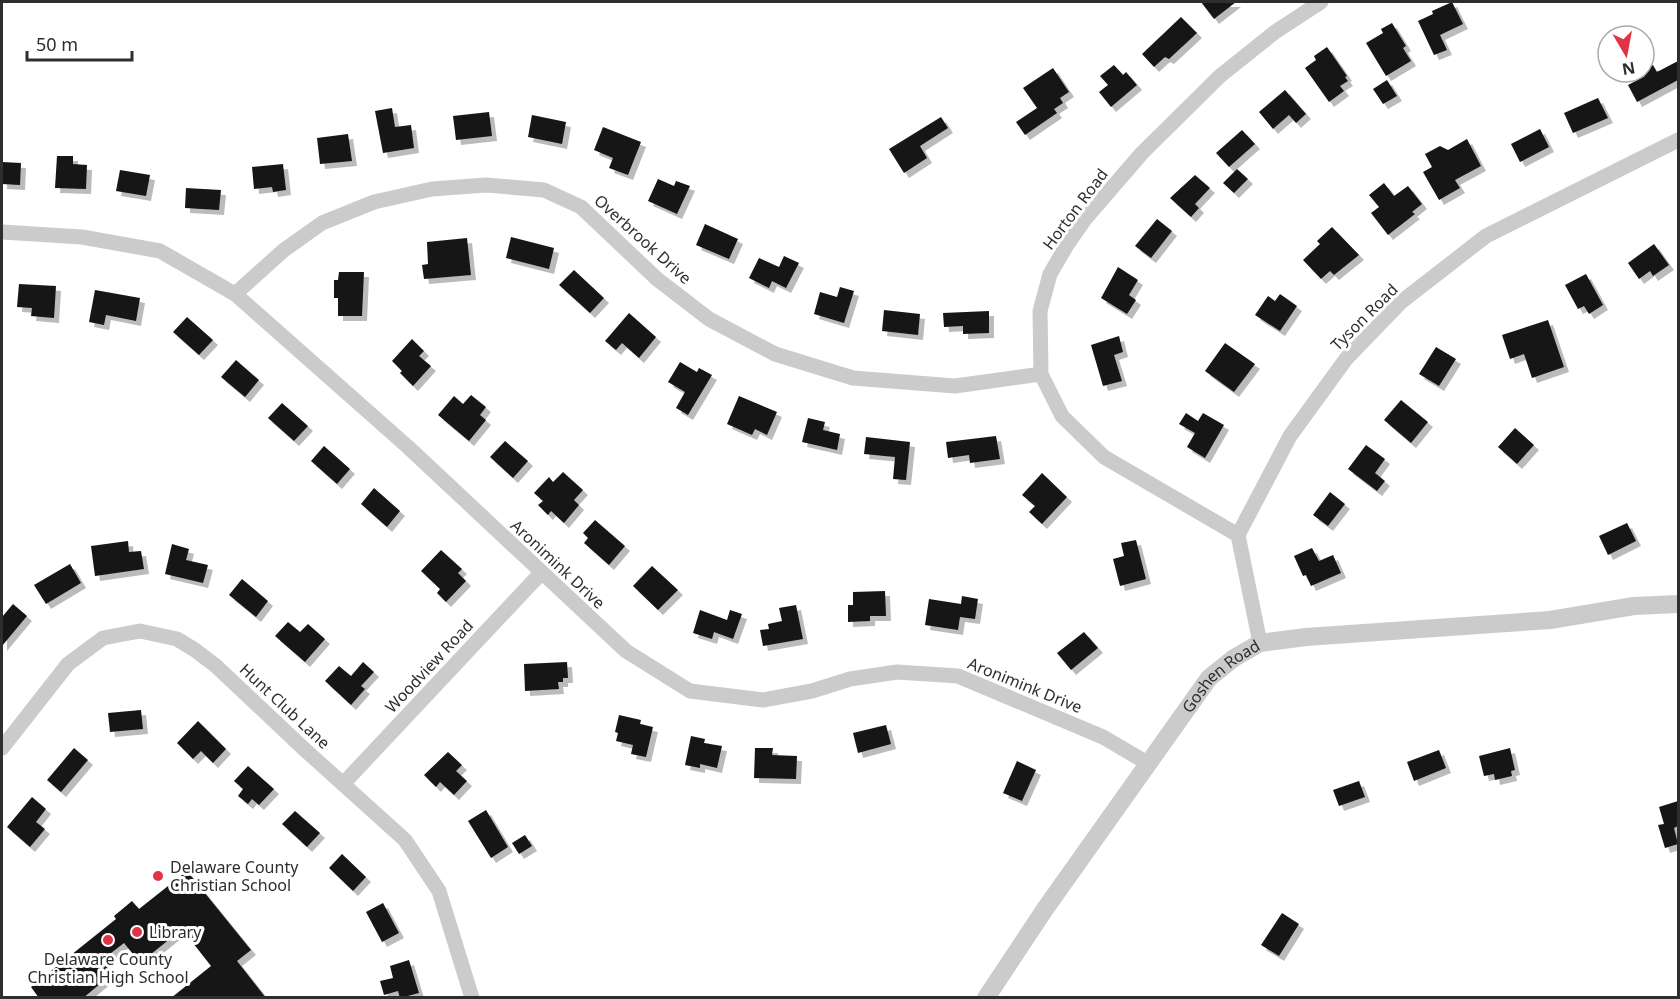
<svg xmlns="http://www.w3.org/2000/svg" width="1680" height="999" font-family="'Noto Sans',sans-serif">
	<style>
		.building { fill: #151515; filter: url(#shadow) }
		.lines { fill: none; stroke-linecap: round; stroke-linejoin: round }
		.minor { stroke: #cbcbcb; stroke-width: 15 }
		.tertiary { stroke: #cbcbcb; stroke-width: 18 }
		.poi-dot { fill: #e03446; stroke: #fff; stroke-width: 2 }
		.labels { text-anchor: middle; stroke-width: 6; stroke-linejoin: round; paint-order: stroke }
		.street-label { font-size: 16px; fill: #2e2e2e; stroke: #fff }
		.poi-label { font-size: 16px; fill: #2e2e2e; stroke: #fff; text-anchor: start }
	</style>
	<defs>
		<filter id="shadow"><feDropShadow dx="5" dy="5" stdDeviation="0" flood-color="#0004"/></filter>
	</defs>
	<rect width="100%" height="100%" fill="#fff"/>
	<g class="building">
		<polygon points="1201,2 1236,2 1214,19"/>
		<polygon points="1452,2 1463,24 1440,35 1447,50 1434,55 1418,21 1433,14 1432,11"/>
		<polygon points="1181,17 1197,33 1169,59 1165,57 1154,67 1142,54"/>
		<polygon points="1392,23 1406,46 1403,48 1411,61 1386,76 1366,43 1383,33 1381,29"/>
		<polygon points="1327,47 1347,76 1345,77 1348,81 1340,86 1344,91 1329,102 1305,68 1316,60 1314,56"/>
		<polygon points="1678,61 1678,80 1637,102 1628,85 1645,76 1644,70 1653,65 1657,72"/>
		<polygon points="1114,65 1123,75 1126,72 1137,85 1111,107 1099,92 1108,85 1100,76"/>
		<polygon points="1053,68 1069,92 1060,98 1063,103 1054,109 1057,113 1025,135 1016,122 1037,108 1023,88"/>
		<polygon points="1387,80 1397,96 1383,104 1373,89"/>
		<polygon points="1285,90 1306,114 1296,123 1289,115 1273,129 1259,112"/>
		<polygon points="1598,98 1608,118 1573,133 1564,113"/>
		<polygon points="392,108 395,127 411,125 414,148 383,153 375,111"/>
		<polygon points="489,112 492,136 456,140 453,116"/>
		<polygon points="532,115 566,122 562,144 528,137"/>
		<polygon points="941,117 948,128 920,146 927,158 904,173 889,149"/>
		<polygon points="603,127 641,142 628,175 609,168 613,158 594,150"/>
		<polygon points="1540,129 1549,147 1520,162 1511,144"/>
		<polygon points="1242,130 1255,144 1229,167 1216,153"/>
		<polygon points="348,134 352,161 320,164 317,138"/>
		<polygon points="1467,139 1481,166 1455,180 1460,188 1439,200 1423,172 1432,167 1425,154 1440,146 1448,150"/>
		<polygon points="57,156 73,156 73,164 87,165 86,189 55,188"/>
		<polygon points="2,162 21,163 20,185 2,184"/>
		<polygon points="283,164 286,190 273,192 272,187 254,189 252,167"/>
		<polygon points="1237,169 1248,179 1234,193 1223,183"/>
		<polygon points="120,170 150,175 146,196 116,191"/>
		<polygon points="1195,175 1210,188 1195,204 1199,208 1191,217 1170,198"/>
		<polygon points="658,179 674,186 676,181 690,186 677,214 648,201"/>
		<polygon points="1384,183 1394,196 1408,186 1422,204 1412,212 1415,214 1388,235 1371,213 1379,207 1369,195"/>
		<polygon points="186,188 221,190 219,210 185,208"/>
		<polygon points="1157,219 1172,231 1151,258 1135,246"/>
		<polygon points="705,224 738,239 729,259 696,245"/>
		<polygon points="1332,227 1359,255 1334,275 1330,271 1321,279 1303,260 1320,244 1317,241"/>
		<polygon points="511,237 554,248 549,269 506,258"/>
		<polygon points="467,238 471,275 424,279 422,265 428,264 427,242"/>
		<polygon points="1654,244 1669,265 1653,276 1650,271 1639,279 1628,263"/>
		<polygon points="784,256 799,263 786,288 772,281 769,288 749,278 759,258 779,267"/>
		<polygon points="1118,267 1138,280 1129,295 1136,300 1127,314 1101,298"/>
		<polygon points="574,270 604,298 590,313 559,285"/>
		<polygon points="339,272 364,272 362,316 338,316 338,298 334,298 334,280 338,280"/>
		<polygon points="1586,274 1603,305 1589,314 1584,306 1578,309 1565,285"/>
		<polygon points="19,284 56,286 54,318 31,316 32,308 17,307"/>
		<polygon points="840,287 854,291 844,323 814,314 820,292 837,297"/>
		<polygon points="95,290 140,298 136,321 106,315 104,325 89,322"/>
		<polygon points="1280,294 1297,306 1280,331 1255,315 1268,296 1275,301"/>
		<polygon points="884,310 920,314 918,335 882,331"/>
		<polygon points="989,311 989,333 963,334 963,326 944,327 943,313"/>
		<polygon points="629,313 656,337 639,358 622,343 616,350 605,341"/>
		<polygon points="187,317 213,340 199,355 173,332"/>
		<polygon points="1548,320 1564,367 1532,378 1524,354 1510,359 1502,335"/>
		<polygon points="1119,336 1123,352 1114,355 1122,381 1103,386 1091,345"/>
		<polygon points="412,339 424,351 419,356 431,366 413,386 400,373 402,371 392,361"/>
		<polygon points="1225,343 1255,364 1234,392 1205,371"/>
		<polygon points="1436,347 1456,359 1439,386 1419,374"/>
		<polygon points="236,360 259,380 245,397 221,377"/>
		<polygon points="680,362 697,372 699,368 712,375 688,415 676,408 685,392 668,382"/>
		<polygon points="471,395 486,407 480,415 486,420 469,441 438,415 454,396 463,404"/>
		<polygon points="739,396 777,412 767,435 755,429 752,435 727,424"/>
		<polygon points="1401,400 1428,422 1411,443 1384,420"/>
		<polygon points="282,403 308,426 294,441 268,418"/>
		<polygon points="1186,413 1198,421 1203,413 1224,425 1205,458 1187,447 1195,433 1179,424"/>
		<polygon points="808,418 825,422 823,430 840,434 837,450 802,442"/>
		<polygon points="1515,428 1534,445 1517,464 1498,447"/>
		<polygon points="996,436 1000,459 970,463 969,455 948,458 946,442"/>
		<polygon points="866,437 910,442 906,480 893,479 895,457 864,454"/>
		<polygon points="505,441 528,461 513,478 490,457"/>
		<polygon points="1366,445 1385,459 1375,473 1385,481 1377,491 1348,469"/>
		<polygon points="324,446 350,469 337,484 311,461"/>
		<polygon points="563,472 583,490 574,500 579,505 564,523 551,511 548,515 538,505 543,501 534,493 549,477 553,482"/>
		<polygon points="1042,473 1067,497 1042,524 1029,512 1035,506 1022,495"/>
		<polygon points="374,488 400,511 387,527 361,504"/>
		<polygon points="1330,492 1345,504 1328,526 1313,515"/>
		<polygon points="595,520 625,546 609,565 584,543 588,538 583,533"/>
		<polygon points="1627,523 1636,541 1608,555 1599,536"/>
		<polygon points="1136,540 1146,579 1120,586 1113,559 1124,556 1121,543"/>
		<polygon points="128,541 129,552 141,551 144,569 95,576 91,546"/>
		<polygon points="172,544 189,549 186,560 208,565 203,583 165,574"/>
		<polygon points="1312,548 1319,561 1333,555 1341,573 1311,586 1306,575 1303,576 1294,556"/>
		<polygon points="441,550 462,569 458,573 466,581 446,602 437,593 440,589 421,571"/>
		<polygon points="70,564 81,583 46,604 34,585"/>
		<polygon points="652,566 678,590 658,610 633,586"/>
		<polygon points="242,579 268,601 256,617 229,595"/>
		<polygon points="885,591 886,616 870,616 870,621 848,622 848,605 853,605 853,592"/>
		<polygon points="962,596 978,599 975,619 960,617 958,630 925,625 929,599 961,604"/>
		<polygon points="13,604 27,616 2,646 2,617"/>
		<polygon points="796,605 803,639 763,646 760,630 769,629 768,624 782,621 779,608"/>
		<polygon points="700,610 727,620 730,610 742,614 733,639 714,632 712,639 693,633"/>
		<polygon points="288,622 300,632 308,624 325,639 305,662 275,636"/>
		<polygon points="1084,632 1098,648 1071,670 1057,653"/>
		<polygon points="363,662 374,672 361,686 365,689 351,705 325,681 339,666 351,676"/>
		<polygon points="567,662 568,678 563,678 563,682 558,682 559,689 525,691 524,664"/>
		<polygon points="141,710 143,729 110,732 108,713"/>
		<polygon points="619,715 641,720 640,724 653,727 646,757 631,754 633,745 616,741 618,733 615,732"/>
		<polygon points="198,721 226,749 213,763 201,751 193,759 177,743"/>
		<polygon points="886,725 891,744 858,753 853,733"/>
		<polygon points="691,736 705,739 704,743 722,746 717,768 700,764 700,768 685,765"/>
		<polygon points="74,748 88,760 61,792 47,780"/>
		<polygon points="755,748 773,748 772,755 797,756 796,779 754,778"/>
		<polygon points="1510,748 1515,770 1511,771 1512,776 1495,780 1494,774 1484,776 1479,756"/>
		<polygon points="1439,750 1446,768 1414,781 1407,762"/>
		<polygon points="448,752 462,765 456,771 467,781 454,795 440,782 436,787 424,775"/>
		<polygon points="1017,761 1036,770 1022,801 1003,793"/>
		<polygon points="248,766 274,789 259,805 252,799 248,804 238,796 243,789 234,781"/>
		<polygon points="1359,781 1365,797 1339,806 1333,790"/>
		<polygon points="32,797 46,809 36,822 45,829 30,847 7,827"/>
		<polygon points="1678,801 1678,826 1674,828 1678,844 1665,848 1658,825 1664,824 1659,807"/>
		<polygon points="486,810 508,847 491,858 468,821"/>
		<polygon points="295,811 320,833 307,847 282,824"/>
		<polygon points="525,835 532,846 519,854 512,843"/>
		<polygon points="342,854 366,877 353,891 329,868"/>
		<polygon points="187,871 251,950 237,961 266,998 171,998 211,966 182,929 145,959 141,954 136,958 124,943 102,960 112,974 83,998 39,998 31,987 116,919 114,916 132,901 139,909"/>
		<polygon points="383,903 399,933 382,942 366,912"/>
		<polygon points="1282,913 1299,924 1279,956 1261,945"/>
		<polygon points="409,960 419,993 400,998 398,991 384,995 380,981 393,978 390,966"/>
	</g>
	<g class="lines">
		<g class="minor">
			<polyline points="2,232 82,237 160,251 235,294 408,447 626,651 690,691 763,700 812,691 850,679 897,672 958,676 1103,737 1149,764"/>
			<polyline points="235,294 284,250 322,223 374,202 432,189 486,185 544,190 581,207 657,279 709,319 775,354 853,378 955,386 1041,374"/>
			<polyline points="1238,535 1104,457 1062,416 1041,374 1040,311 1050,274 1067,245 1085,219 1142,153 1220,76 1275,32 1321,2"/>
			<polyline points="1260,643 1238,535 1290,436 1346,359 1401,302 1486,236 1678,140"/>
			<polyline points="2,748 68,664 103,638 140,631 177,639 195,650 216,666 303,748 405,840 439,891 472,998"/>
			<polyline points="343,784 541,573"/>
		</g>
		<path class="tertiary" id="s1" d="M986 998 1045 909 1209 678 1234 658 1260 643 1306 637 1550 620 1634 606 1678 604"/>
	</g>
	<g class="poi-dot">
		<circle cx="158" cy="876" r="6"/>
		<circle cx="137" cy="932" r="6"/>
		<circle cx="108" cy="940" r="6"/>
	</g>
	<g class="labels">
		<g class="street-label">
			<text transform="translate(1075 209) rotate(-53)" y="6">Horton Road</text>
			<text transform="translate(643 239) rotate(42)" y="6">Overbrook Drive</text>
			<text transform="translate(1364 317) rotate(-45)" y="6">Tyson Road</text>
			<text transform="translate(558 564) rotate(43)" y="6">Aronimink Drive</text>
			<text transform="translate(429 666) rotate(-47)" y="6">Woodview Road</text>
			<text dy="6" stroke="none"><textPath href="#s1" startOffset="400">Goshen Road</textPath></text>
			<text transform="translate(1025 685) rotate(22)" y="6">Aronimink Drive</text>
			<text transform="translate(285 706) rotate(43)" y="6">Hunt Club Lane</text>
		</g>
		<g class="poi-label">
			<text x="170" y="873">Delaware County<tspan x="170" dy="18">Christian School</tspan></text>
			<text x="149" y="938">Library</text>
			<text x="108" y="965" text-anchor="middle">Delaware County<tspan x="108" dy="18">Christian High School</tspan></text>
		</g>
	</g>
	<rect width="1680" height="999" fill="none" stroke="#2e2e2e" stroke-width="6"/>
	<g transform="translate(1626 54) rotate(170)"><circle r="28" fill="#ffffff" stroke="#ababab" stroke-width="1.5"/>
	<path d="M0-4.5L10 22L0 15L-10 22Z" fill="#e03446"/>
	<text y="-9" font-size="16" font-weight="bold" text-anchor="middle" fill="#2e2e2e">N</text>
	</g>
	<path d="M27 51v9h105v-9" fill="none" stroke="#2e2e2e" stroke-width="3"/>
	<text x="36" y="51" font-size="18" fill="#2e2e2e" stroke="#ffffff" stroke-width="4.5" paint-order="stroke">50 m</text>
</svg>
